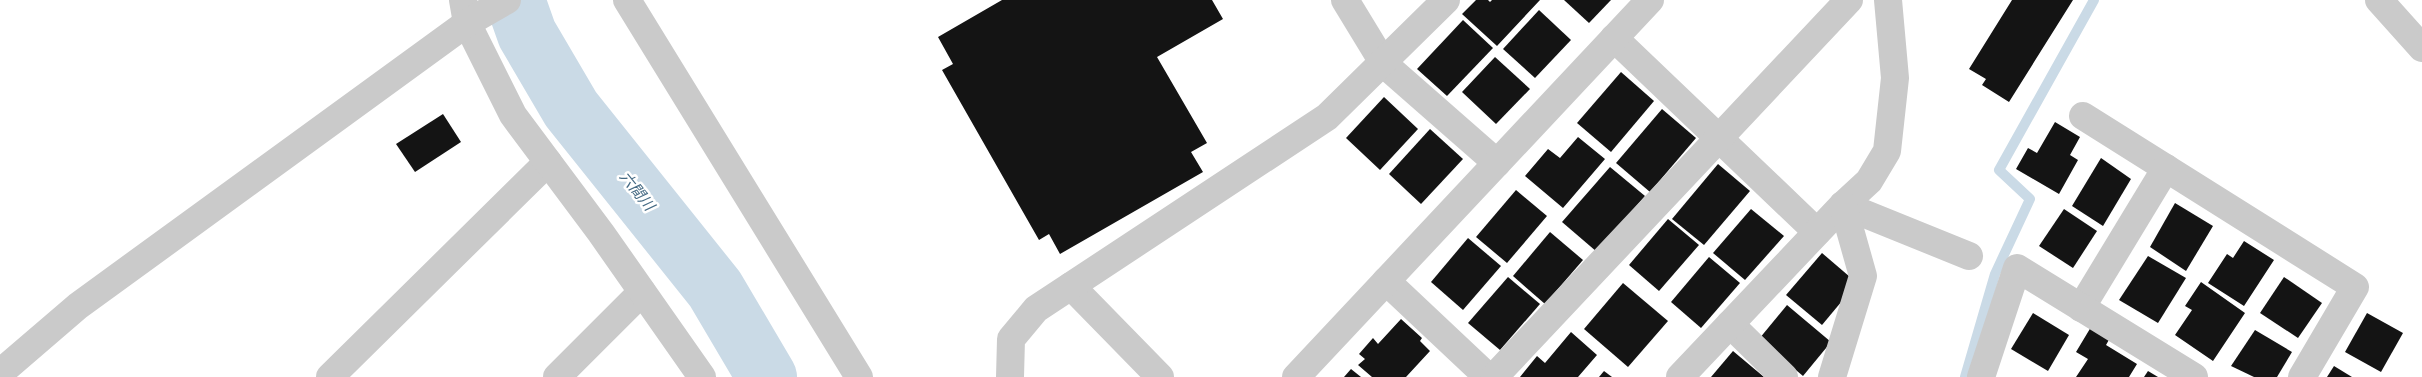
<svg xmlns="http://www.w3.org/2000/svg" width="2422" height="377" font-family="'Titillium Web','Noto Sans JP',sans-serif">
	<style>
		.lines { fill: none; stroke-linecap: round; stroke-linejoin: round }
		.stream { stroke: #cadae6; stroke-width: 10 }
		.river { stroke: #cadae6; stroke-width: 60 }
		.building { fill: #141414 }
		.minor { stroke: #cacaca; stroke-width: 28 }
		.tertiary { stroke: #cacaca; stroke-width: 28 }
		.labels { text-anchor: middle; stroke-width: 5; stroke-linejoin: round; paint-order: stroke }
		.water-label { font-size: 15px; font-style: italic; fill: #456a84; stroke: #fff }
	</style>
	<rect width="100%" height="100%" fill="#fff"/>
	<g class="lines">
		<polyline class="stream" points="1965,377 1995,274 2030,199 1999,170 2094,0"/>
		<polyline class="river" points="515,0 527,34 571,109 715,289 767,377"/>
	</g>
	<g class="building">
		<polygon points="1002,0 1212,0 1223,19 1157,57 1207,143 1191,152 1203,172 1060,254 1049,234 1039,240 942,70 953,64 938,37"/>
		<polygon points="1476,0 1488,0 1490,2 1492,0 1540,0 1497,46 1462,14"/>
		<polygon points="1564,0 1611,0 1589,23"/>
		<polygon points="2012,0 2073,0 2009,102 1982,85 1986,79 1969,69"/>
		<polygon points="1539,10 1571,40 1535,78 1503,49"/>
		<polygon points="1463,20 1493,48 1447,96 1417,69"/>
		<polygon points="1495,57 1530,89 1496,124 1462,92"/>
		<polygon points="1621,72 1654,101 1611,152 1577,123"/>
		<polygon points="1384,97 1418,129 1380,170 1346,138"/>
		<polygon points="1662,109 1696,138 1650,192 1616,163"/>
		<polygon points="443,114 461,142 415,172 396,144"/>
		<polygon points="2055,122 2080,137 2070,155 2078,160 2059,194 2016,169 2028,148 2037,153"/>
		<polygon points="1430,129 1463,159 1421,204 1389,174"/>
		<polygon points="1578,137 1605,159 1563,208 1525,176 1548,149 1560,158"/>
		<polygon points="2101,158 2131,179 2103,226 2072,206"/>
		<polygon points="1718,164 1750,191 1704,245 1672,219"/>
		<polygon points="1610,167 1645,196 1597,252 1562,222"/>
		<polygon points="1516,190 1547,216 1507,263 1476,237"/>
		<polygon points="2175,203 2213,226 2186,271 2150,247"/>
		<polygon points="1751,209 1784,236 1745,280 1713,253"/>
		<polygon points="2064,209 2097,231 2073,268 2039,246"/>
		<polygon points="1668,219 1699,245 1659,291 1629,265"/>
		<polygon points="1550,232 1583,260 1545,304 1513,276"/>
		<polygon points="1468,238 1501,266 1463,310 1431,282"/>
		<polygon points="2244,241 2274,260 2244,306 2208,283 2227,254 2233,258"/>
		<polygon points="1822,253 1857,283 1822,325 1786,295"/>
		<polygon points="2148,256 2186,278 2158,323 2119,300"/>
		<polygon points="1709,257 1740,283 1701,328 1671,302"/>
		<polygon points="1508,277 1540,304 1500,350 1468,323"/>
		<polygon points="2284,277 2322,303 2298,338 2260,313"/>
		<polygon points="2201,282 2245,313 2213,361 2175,335 2192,310 2185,306"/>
		<polygon points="1623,283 1668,321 1628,367 1584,329"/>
		<polygon points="1787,305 1831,342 1803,376 1759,339"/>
		<polygon points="2033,313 2069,335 2048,371 2011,349"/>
		<polygon points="2367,313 2403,333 2381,372 2345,352"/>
		<polygon points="1401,319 1422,338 1420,341 1430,351 1406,377 1372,377 1358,365 1365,359 1359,354 1373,338 1378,344"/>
		<polygon points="2091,327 2110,338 2106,345 2137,364 2129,377 2076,377 2088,359 2076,352"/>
		<polygon points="2255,330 2292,352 2277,377 2254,377 2231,366"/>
		<polygon points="1571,332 1597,355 1578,377 1520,377 1537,356 1545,363"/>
		<polygon points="1733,351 1764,377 1711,377"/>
		<polygon points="2334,366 2352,377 2327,377"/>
		<polygon points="1351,369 1361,377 1344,377"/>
		<polygon points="1604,371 1612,377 1599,377"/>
		<polygon points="2148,371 2158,377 2144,377"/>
	</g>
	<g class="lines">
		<g class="minor">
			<polyline points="463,0 467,23"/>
			<polyline points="1345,0 1384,64 1497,163"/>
			<polyline points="1614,38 1817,232"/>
			<polyline points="2083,116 2355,287 2302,377"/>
			<polyline points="1843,205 1969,256"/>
			<polyline points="1386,281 1488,377"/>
			<polyline points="1071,286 1160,377"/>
			<polyline points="2081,308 2166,168"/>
			<polyline points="1730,324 1784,377"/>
			<polyline points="330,377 548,162"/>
			<polyline points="557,377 642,292"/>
			<polyline points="1010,377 1011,339 1036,309 1327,117 1446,0"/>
			<polyline points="1296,377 1650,0"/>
			<polyline points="1494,377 1849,0"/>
			<polyline points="1680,377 1843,205 1869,181 1887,151 1895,78 1888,0"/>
			<polyline points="1832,377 1863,276 1843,205"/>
			<polyline points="1981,377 2017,268 2194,377"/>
		</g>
		<g class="tertiary">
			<polyline points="627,0 859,377"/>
			<polyline points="2379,0 2422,48"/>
			<polyline points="467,23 513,115 601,233 702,377"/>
			<polyline points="0,373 78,306 467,23 507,0"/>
		</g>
	</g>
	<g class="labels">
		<g class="water-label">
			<text transform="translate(637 191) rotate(51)" y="5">六間川</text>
		</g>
	</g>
</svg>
